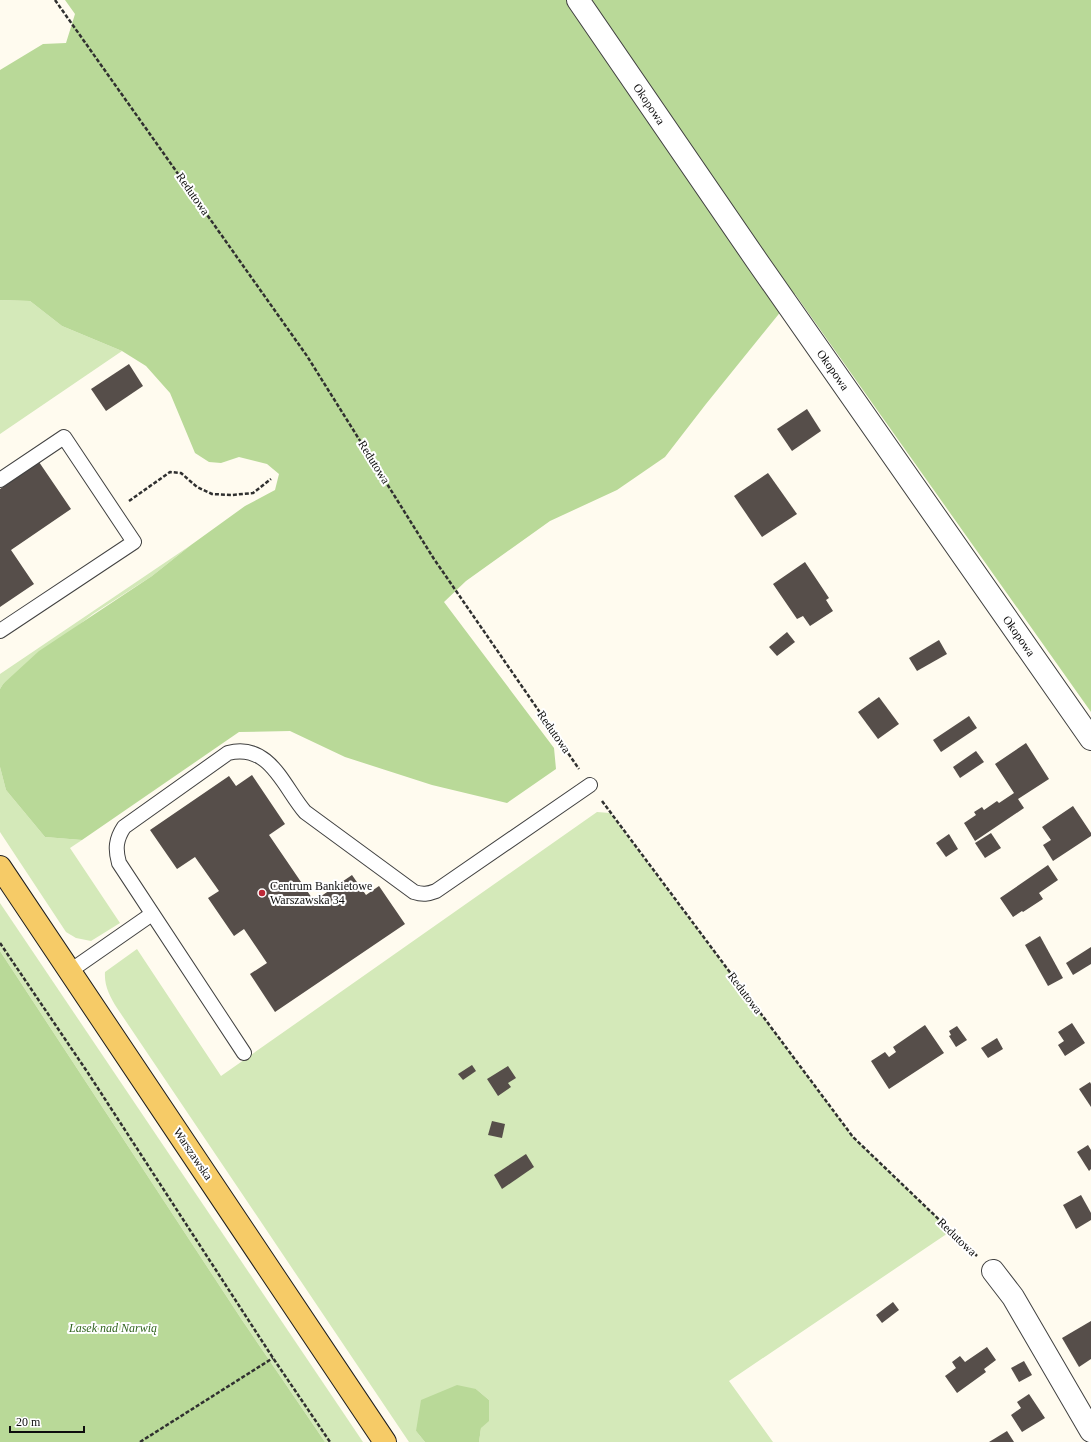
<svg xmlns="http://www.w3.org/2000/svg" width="1091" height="1442" font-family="'Times New Roman',serif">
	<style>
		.green { fill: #d4e9b9 }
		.forest { fill: #b9d998 }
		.building { fill: #564e4a }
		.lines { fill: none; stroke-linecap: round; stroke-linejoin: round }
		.service-casing { stroke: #414141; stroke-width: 16 }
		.minor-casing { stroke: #414141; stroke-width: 24 }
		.primary-casing { stroke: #1f1f1f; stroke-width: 24 }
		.path { stroke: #303030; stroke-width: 2.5; stroke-dasharray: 4 2; stroke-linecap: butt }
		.service { stroke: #fff; stroke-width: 14 }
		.minor { stroke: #fff; stroke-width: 22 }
		.primary { stroke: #f6cb67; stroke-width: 22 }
		.poi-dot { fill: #bc2837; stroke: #fff; stroke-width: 1.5 }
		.labels { text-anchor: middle; stroke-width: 4; stroke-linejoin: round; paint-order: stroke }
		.street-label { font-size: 12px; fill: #0e0e0e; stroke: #fff }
		.poi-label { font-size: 12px; fill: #0e0e0e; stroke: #fff; text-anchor: start }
		.park-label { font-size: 12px; font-style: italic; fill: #31651f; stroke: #fff }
	</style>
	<rect width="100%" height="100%" fill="#fffbef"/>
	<g class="green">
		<polygon points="0,300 30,301 62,326 122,351 0,434"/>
		<polygon points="191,545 152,576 93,614 3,684 0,689 0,674"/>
		<polygon points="0,767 6,790 45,837 82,840 70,848 120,923 91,941 76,938 66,932 0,832"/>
		<path d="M597 812 610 813 853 1137 951 1231 729 1381 773 1442H479L481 1428 489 1400 476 1389 416 1431 425 1442H409L117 1008C110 997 104 986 105 972L137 949 221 1076Z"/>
		<polygon points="0,903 363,1442 325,1442 242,1320 0,951"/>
	</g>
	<g class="forest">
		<polygon points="65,0 1091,0 1091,712 795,294 706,404 665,457 617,490 550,521 466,581 444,602 554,748 556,769 507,803 432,785 345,757 290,731 239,732 82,840 45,837 6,790 0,767 0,689 3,684 39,651 152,576 191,545 245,506 275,490 279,474 267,464 239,457 221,463 209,462 195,453 170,393 146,366 122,351 62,326 30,301 0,300 0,70 43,44 66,43 75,14"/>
		<polygon points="0,951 242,1320 325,1442 0,1442"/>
		<polygon points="457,1385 476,1389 489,1400 489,1421 481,1428 479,1442 425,1442 416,1431 421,1400"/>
	</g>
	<g class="building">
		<polygon points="129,364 143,386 106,411 91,389"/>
		<polygon points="807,409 821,431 792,451 777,429"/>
		<polygon points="39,462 71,509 11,550 34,584 0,607 0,489"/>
		<polygon points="768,473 797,514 762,537 734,496"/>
		<polygon points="805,562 829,598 826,600 833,611 810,626 803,616 797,619 773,584"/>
		<polygon points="787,632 795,642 777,656 769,647"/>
		<polygon points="939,640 947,654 917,671 909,658"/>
		<polygon points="879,697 899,724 878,739 858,712"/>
		<polygon points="969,716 977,728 941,752 933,740"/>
		<polygon points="1026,743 1049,779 1018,799 1024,808 975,841 964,823 976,815 974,812 982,807 984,810 997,801 999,803 1014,793 995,764"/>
		<polygon points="976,751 984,762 960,778 953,767"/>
		<polygon points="252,775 285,824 269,835 314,901 352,875 366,895 379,886 405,924 275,1012 250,974 267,963 244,929 234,936 208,898 219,891 195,857 177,869 150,830 229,776 236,786"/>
		<polygon points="1073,806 1091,833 1091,836 1053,861 1043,845 1051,840 1042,827"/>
		<polygon points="991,833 1001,848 985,858 975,843"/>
		<polygon points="949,834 958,849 946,857 936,843"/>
		<polygon points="1048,865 1058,880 1039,893 1043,899 1023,912 1022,911 1013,917 1000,898"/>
		<polygon points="1040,936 1063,978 1048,986 1025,945"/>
		<polygon points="1091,947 1091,964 1073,975 1066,963"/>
		<polygon points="1072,1023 1085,1043 1065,1056 1058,1045 1064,1041 1058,1032"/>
		<polygon points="925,1025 944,1053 889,1089 871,1061 885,1052 889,1057 896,1052 893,1047"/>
		<polygon points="957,1026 967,1040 956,1047 949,1036 951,1035 949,1031"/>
		<polygon points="997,1038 1003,1049 988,1058 981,1048"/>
		<polygon points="472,1065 476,1071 463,1080 458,1074"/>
		<polygon points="508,1066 516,1078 508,1083 511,1087 498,1096 487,1079"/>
		<polygon points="1090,1082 1091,1084 1091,1107 1079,1089"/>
		<polygon points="492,1121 505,1124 502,1138 488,1135"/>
		<polygon points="1088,1145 1091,1150 1091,1169 1089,1171 1077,1152"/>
		<polygon points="526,1154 534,1167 502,1189 494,1175"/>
		<polygon points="1081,1195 1091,1213 1091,1220 1076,1229 1063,1205"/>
		<polygon points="893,1302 899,1310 882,1323 876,1315"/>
		<polygon points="1091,1321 1091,1359 1079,1367 1062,1338"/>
		<polygon points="987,1347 996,1360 984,1369 986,1372 957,1393 945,1376 956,1368 952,1362 960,1356 965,1362"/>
		<polygon points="1024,1361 1032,1375 1019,1382 1011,1368"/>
		<polygon points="1029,1394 1045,1418 1022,1432 1011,1415 1021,1408 1017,1402"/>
		<polygon points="1007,1431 1014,1442 989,1442"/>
	</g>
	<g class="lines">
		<defs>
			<g id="service">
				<polyline points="0,480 64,437 134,542 0,631"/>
				<polyline points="70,971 152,914"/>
				<path d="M244 1053 119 863C115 849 116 839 124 827L228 753C270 742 284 788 305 812L414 892C423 895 428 894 436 891L590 785"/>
			</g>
			<g id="minor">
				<polyline points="578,0 757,261 1091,739"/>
				<polyline points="993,1271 1013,1297 1091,1431"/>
			</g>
			<polyline id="primary" points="0,867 385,1442"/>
		</defs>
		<use href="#service" class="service-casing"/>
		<use href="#minor" class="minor-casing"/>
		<use href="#primary" class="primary-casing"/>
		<g class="path">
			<polyline points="55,0 307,356 434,559 579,769"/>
			<polyline points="129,501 170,472 181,473 197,487 212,494 232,495 253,493 271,479"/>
			<polyline points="602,801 853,1137 977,1256"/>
			<polyline points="0,943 88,1073 273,1358 330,1442"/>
			<polyline points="140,1442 273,1358"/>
		</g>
		<use href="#service" class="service"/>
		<use href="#minor" class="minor"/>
		<use href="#primary" class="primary"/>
	</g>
	<circle class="poi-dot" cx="262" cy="893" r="4"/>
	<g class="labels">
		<g class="street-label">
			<text transform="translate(649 104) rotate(56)" y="4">Okopowa</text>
			<text transform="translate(193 194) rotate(55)" y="4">Redutowa</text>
			<text transform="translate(833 370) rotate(55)" y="4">Okopowa</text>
			<text transform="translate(374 462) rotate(58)" y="4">Redutowa</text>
			<text transform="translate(1019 636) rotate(55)" y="4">Okopowa</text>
			<text transform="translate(554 732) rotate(55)" y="4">Redutowa</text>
			<text transform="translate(745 993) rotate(53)" y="4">Redutowa</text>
			<text transform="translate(193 1154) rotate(56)" y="4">Warszawska</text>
			<text transform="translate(957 1237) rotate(44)" y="4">Redutowa</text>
		</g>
		<g class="poi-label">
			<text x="270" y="890">Centrum Bankietowe<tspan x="270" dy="14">Warszawska 34</tspan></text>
		</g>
		<g class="park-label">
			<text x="113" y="1332">Lasek nad Narwią</text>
		</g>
	</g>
	<path d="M10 1426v6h74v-6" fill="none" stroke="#0e0e0e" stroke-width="2"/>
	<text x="16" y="1426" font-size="12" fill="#0e0e0e" stroke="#ffffff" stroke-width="3" paint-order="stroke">20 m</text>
</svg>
